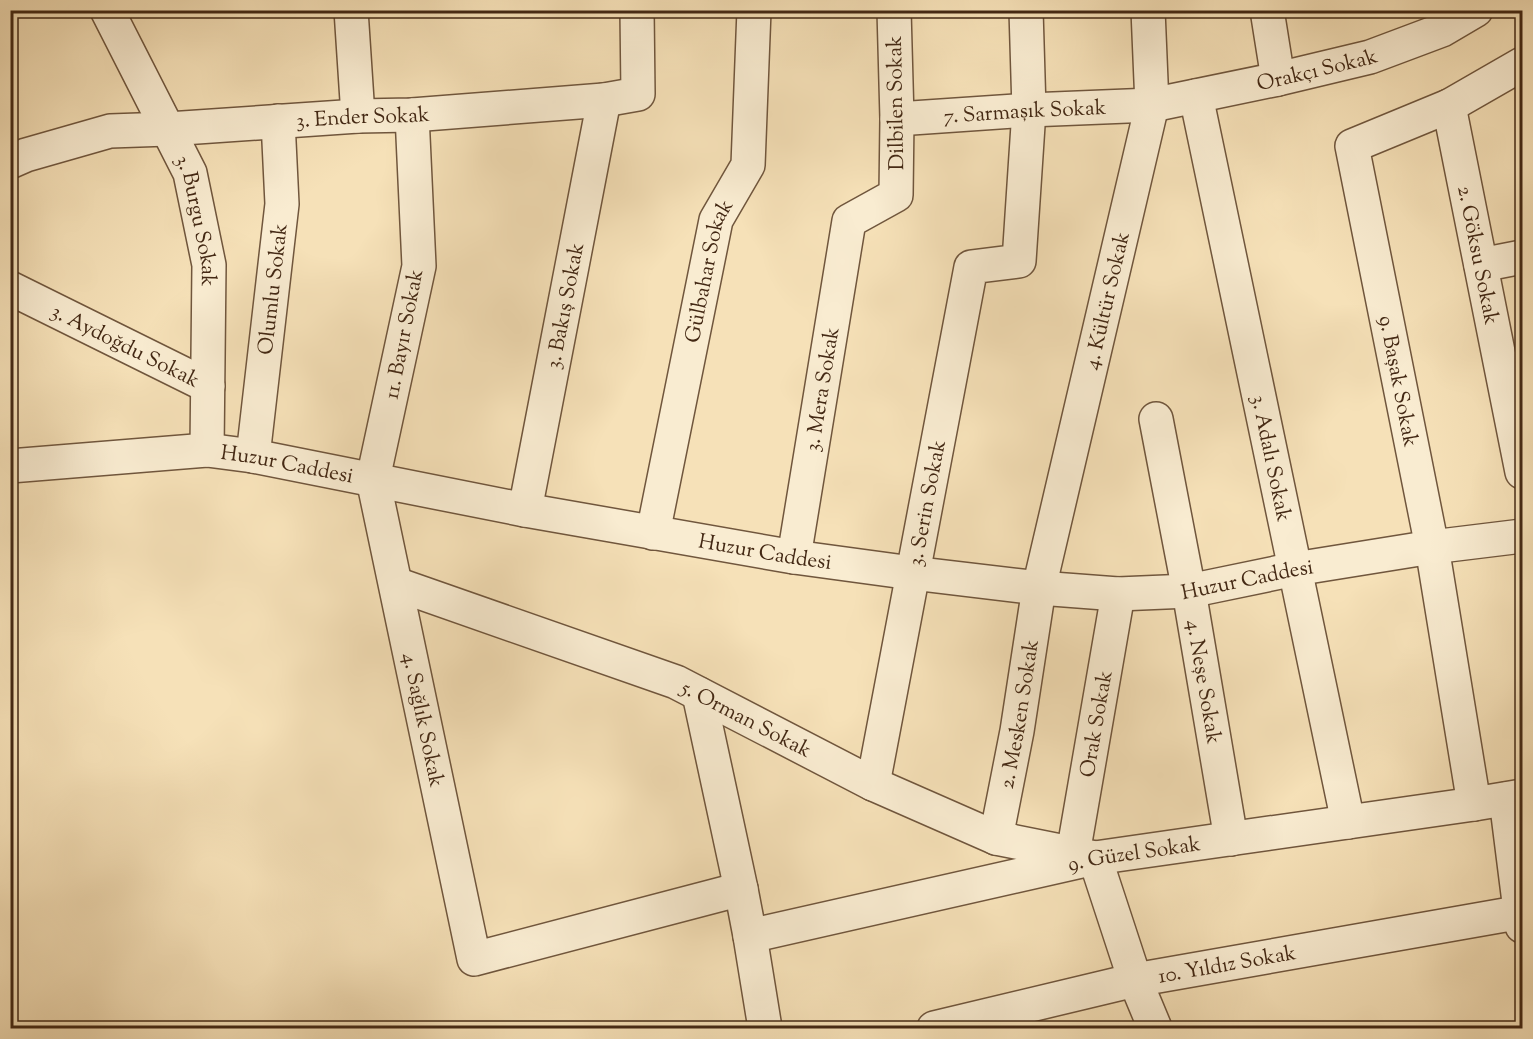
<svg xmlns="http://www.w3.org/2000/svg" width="1533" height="1039" font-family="'Sorts Mill Goudy',serif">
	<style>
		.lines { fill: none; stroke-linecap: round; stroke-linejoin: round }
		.minor-casing { stroke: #70563d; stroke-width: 36 }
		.tertiary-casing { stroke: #70563d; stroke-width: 36 }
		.minor { stroke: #f9ecd1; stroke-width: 33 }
		.tertiary { stroke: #f9ecd1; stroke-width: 33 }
		.labels { text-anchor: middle; stroke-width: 4.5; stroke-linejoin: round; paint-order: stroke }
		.street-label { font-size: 21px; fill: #432814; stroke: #f9ecd1 }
	</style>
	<rect width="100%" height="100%" fill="#f6e1b8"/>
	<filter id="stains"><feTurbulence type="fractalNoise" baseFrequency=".00333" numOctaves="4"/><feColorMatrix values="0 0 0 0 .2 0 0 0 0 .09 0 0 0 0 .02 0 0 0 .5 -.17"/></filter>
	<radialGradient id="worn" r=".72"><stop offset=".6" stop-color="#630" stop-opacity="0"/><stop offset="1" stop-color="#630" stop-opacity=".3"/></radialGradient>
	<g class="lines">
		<defs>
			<g id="minor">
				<path id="s1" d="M107 10 190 173 209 265 207 450"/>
				<polyline points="351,10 358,116"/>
				<polyline points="1267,10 1278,79"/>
				<path id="s2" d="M1196 96 1348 822"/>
				<path id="s3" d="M1449 106 1522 472"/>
				<path id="s4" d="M412 115 419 266 373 479 474 959 741 889 750 936 765 1028"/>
				<path id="s5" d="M897 119 1029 110 1152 105 1278 79 1370 57 1442 30 1476 10"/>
				<path id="s6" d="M10 162 26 155 110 131 168 129 358 116 412 115 604 100 638 94 637 10"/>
				<polyline points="1481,265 1522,257"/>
				<path id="s7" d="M10 288 208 386"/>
				<path id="s8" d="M1156 419 1189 591 1231 839"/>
				<path id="s9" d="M253 456 282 204 278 121"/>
				<path id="s10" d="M525 510 604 100"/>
				<path id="s11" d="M653 533 716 220 748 165 754 10"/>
				<path id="s12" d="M794 557 849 221 896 195 897 119 894 10"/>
				<path id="s13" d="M396 584 676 682 873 784 996 838 1095 858 1135 980 1155 1028"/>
				<polyline points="699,694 741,889"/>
				<path id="s14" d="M873 784 971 267 1019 261 1029 110 1026 10"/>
				<polyline points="1506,799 1522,926"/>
				<polyline points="1474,804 1432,547 1352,146 1449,106 1522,64"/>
				<path id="s15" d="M996 838 1017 731 1039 588 1152 105 1148 10"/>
				<path id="s16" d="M1073 854 1118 594"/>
				<path id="s17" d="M750 936 1095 858 1474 804 1522 796"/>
				<path id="s18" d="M934 1028 1135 980 1522 912"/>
			</g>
			<g id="tertiary">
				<path id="s19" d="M10 466 207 450 253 456 525 510 794 557 912 573 1039 588 1118 594 1189 591 1295 569 1432 547 1522 536"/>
			</g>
		</defs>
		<use href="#minor" class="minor-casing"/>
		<use href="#tertiary" class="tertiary-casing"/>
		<use href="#minor" class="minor"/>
		<use href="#tertiary" class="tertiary"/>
	</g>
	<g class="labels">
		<g class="street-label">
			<text dy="7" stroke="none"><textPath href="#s5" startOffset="424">Orakçı Sokak</textPath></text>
			<text transform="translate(895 103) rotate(-91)" y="7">Dilbilen Sokak</text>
			<text dy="7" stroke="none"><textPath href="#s5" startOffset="128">7. Sarmaşık Sokak</textPath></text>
			<text dy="7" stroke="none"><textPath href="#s6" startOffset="358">3. Ender Sokak</textPath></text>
			<text dy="7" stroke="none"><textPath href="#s1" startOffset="231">3. Burgu Sokak</textPath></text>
			<text dy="7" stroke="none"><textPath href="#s3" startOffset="152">2. Göksu Sokak</textPath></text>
			<text dy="7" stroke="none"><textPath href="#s11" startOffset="268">Gülbahar Sokak</textPath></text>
			<text dy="7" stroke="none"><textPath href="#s9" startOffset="168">Olumlu Sokak</textPath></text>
			<text dy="7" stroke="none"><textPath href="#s15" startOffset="549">4. Kültür Sokak</textPath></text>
			<text dy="7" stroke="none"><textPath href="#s10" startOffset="208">3. Bakış Sokak</textPath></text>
			<text transform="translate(403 334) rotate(-79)" y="7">11. Bayır Sokak</text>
			<text dy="7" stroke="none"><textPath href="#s7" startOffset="129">3. Aydoğdu Sokak</textPath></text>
			<text transform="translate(1399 381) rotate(79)" y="7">9. Başak Sokak</text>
			<text dy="7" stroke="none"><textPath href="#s12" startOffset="170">3. Mera Sokak</textPath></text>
			<text dy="7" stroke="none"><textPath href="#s2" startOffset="370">3. Adalı Sokak</textPath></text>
			<text dy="7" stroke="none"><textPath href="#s19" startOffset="279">Huzur Caddesi</textPath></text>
			<text dy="7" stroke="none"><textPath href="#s14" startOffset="286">3. Serin Sokak</textPath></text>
			<text dy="7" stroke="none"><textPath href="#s19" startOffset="765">Huzur Caddesi</textPath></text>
			<text dy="7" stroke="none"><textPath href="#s19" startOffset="1251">Huzur Caddesi</textPath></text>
			<text dy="7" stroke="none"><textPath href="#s8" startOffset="267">4. Neşe Sokak</textPath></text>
			<text dy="7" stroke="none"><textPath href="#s15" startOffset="126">2. Mesken Sokak</textPath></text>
			<text dy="7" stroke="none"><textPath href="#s4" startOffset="615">4. Sağlık Sokak</textPath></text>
			<text dy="7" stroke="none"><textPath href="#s13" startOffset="376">5. Orman Sokak</textPath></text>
			<text dy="7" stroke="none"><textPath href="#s16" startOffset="132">Orak Sokak</textPath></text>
			<text dy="7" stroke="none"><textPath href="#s17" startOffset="393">9. Güzel Sokak</textPath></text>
			<text dy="7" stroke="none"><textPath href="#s18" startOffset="300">10. Yıldız Sokak</textPath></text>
		</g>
	</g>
	<rect width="1533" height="1039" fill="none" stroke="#f6e1b8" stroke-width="36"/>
	<rect x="12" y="12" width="1509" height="1015" fill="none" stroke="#432814" stroke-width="3"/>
	<rect x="18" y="18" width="1497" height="1003" fill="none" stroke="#432814" stroke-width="1.5"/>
	<rect width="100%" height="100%" filter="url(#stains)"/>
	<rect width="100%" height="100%" fill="url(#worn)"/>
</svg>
